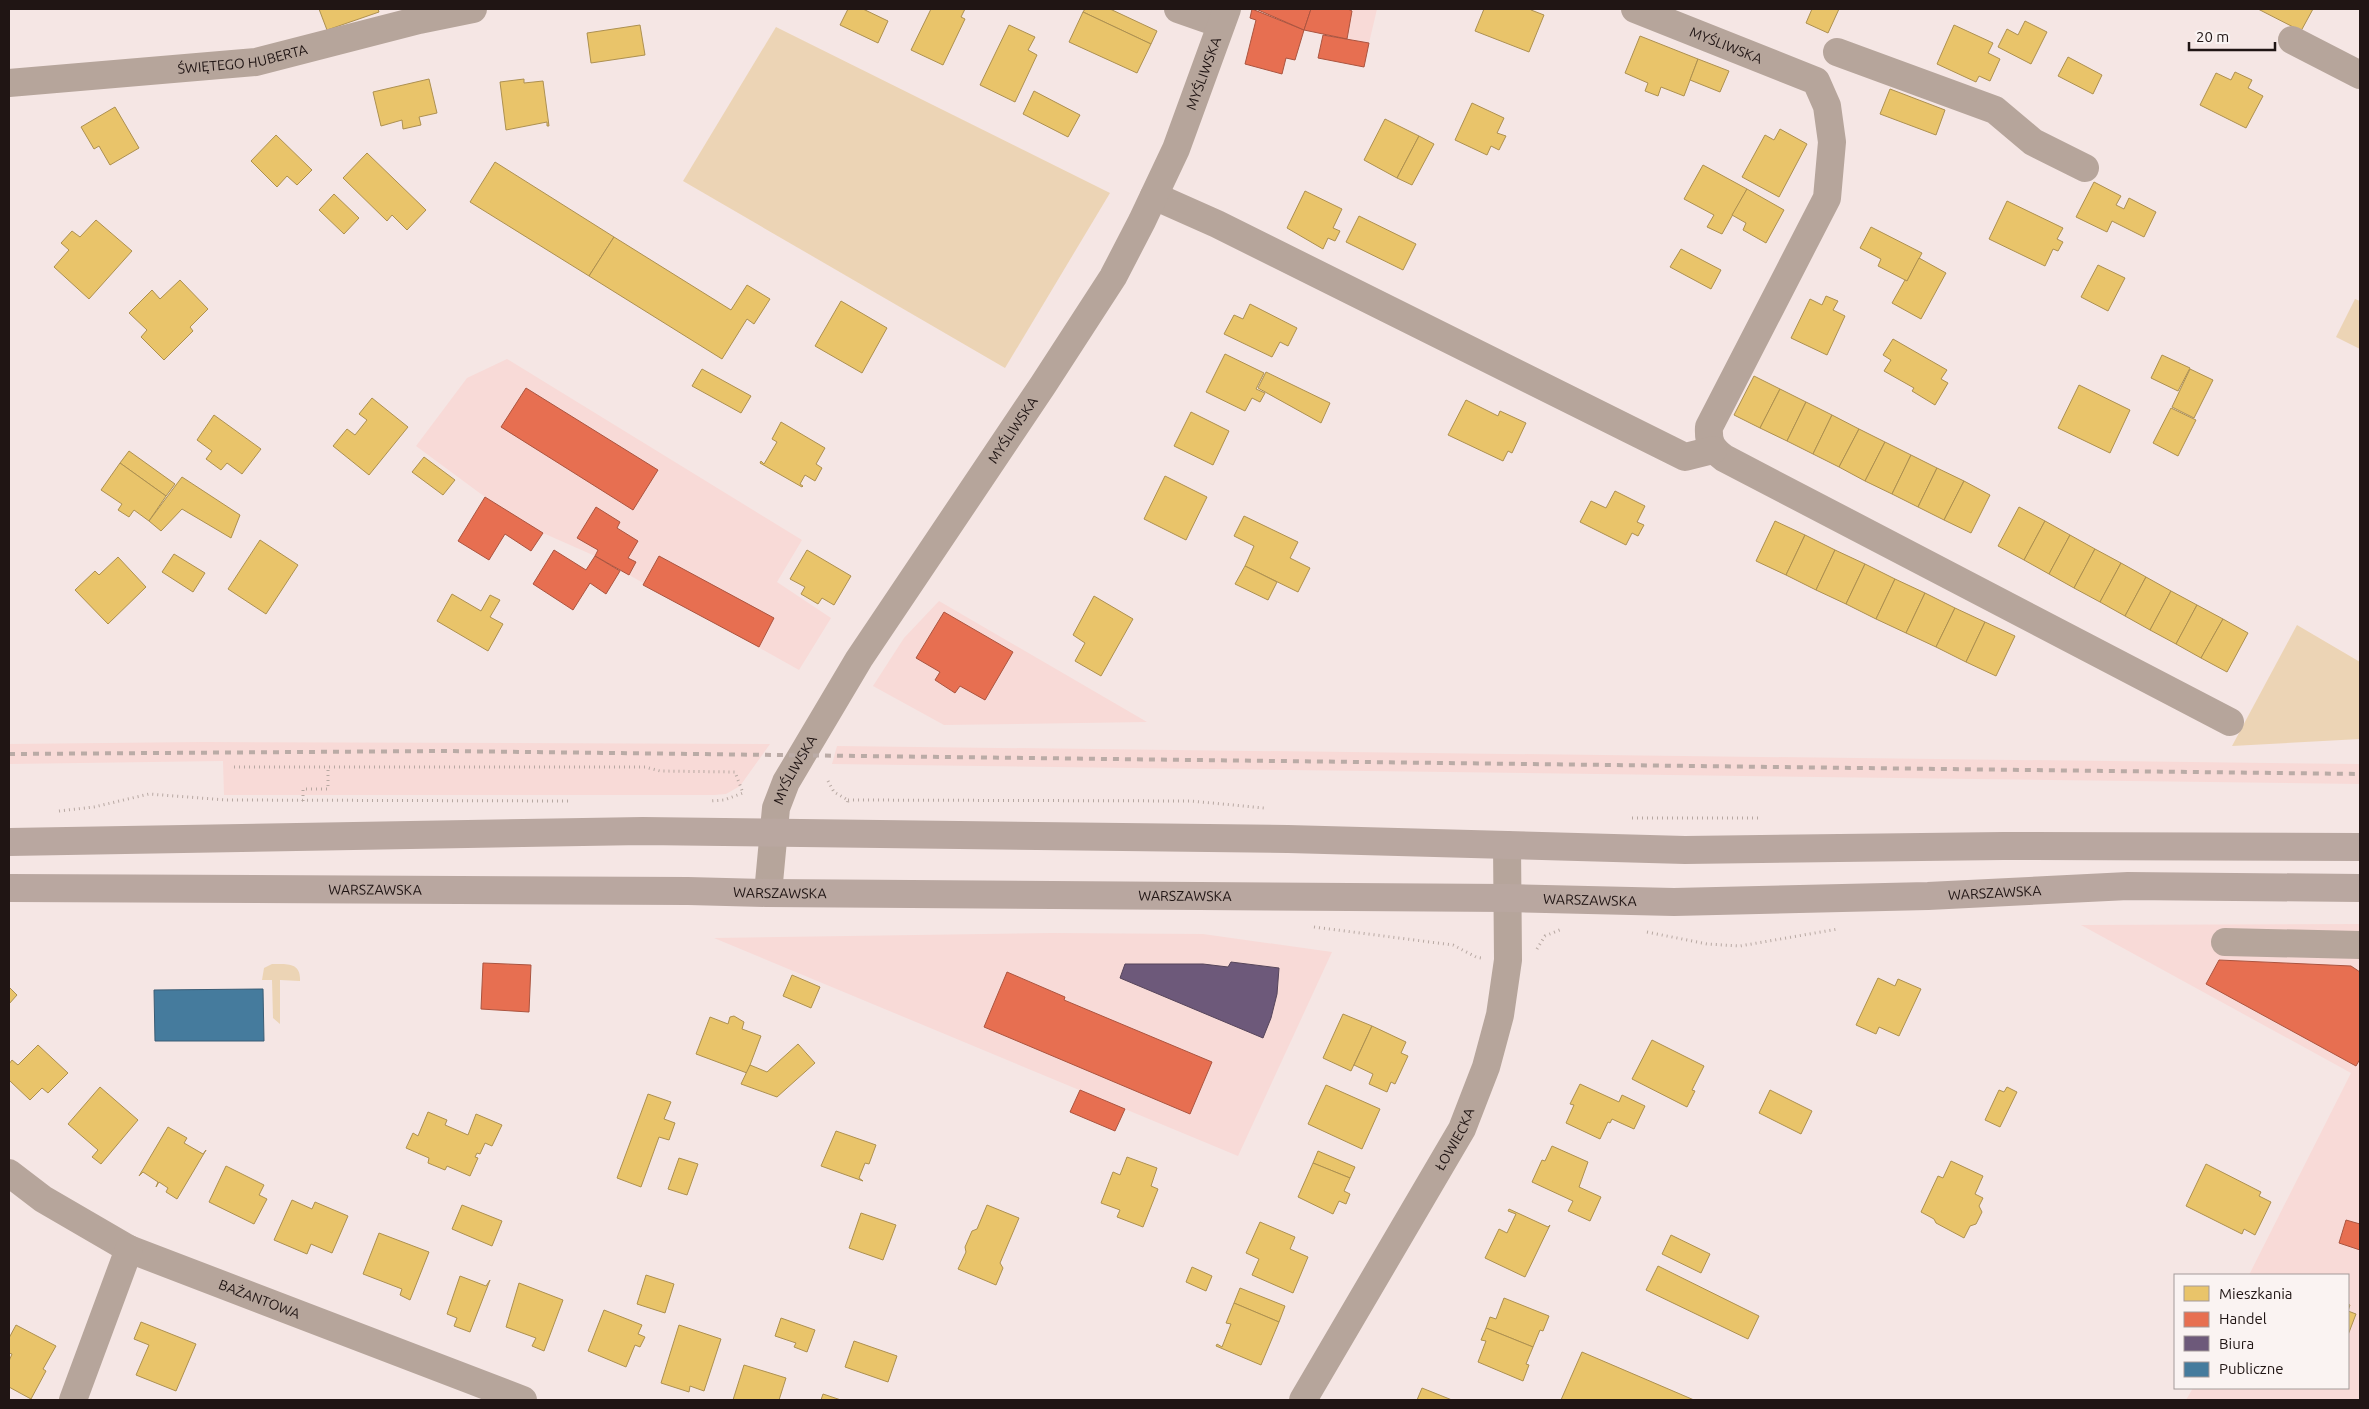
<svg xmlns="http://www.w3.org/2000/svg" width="2369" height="1409" font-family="Ubuntu,sans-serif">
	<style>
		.built { fill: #f8dad7 }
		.green { fill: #ecd4b5 }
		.homes { fill: #e9c46a; stroke: #ad9050 }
		.shops { fill: #e76f51; stroke: #ab543f }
		.offices { fill: #6d597a; stroke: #56455b }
		.public { fill: #457b9d; stroke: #3a5c74 }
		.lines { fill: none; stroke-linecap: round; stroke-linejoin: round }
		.path { stroke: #b7a8a2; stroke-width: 3; stroke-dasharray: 1 4; stroke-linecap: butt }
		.minor { stroke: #b6a59b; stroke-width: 28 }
		.major { stroke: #b9a7a0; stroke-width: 28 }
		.rail { stroke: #baaba6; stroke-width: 4; stroke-dasharray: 6 6; stroke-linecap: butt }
		.labels { text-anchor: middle; stroke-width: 5; stroke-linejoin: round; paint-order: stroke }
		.street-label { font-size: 14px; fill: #201514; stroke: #faf3f2 }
	</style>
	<rect width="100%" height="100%" fill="#f5e6e4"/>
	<g class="built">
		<polygon points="1256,9 1377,9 1369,43 1304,30"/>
		<polygon points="507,359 802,540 777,582 831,618 799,670 595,556 543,533 485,497 416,446 467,378"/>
		<polygon points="939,601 1147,722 944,725 873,686 904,638"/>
		<polygon points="202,742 770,744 740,786 726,794 714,795 224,795 223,761 9,764 9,744"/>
		<polygon points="837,746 2360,764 2360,784 832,764"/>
		<polygon points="2360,924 2360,1400 2186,1400 2193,1388 2348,1388 2348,1275 2249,1275 2351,1073 2081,925"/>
		<polygon points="1052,933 1203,934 1332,952 1238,1156 714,938"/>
	</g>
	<g class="green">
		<polygon points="776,27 1110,193 1005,368 683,181"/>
		<polygon points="2355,299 2360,301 2360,349 2336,337"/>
		<polygon points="2297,625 2360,662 2360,739 2232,746"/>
		<path d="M272 964C287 964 301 962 300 981L280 980V1024L273 1018 272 980H262L264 968Z"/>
	</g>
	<g class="homes">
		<polygon points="319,9 378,9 379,12 327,30"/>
		<polygon points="848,9 863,9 888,21 878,43 840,25"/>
		<polygon points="931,9 965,9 961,17 965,19 943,65 911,50"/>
		<polygon points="1085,9 1110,9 1157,31 1151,44 1083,12"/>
		<polygon points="1484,9 1531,9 1531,10 1544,15 1529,52 1475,31"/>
		<polygon points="1812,9 1839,9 1828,33 1806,23"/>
		<polygon points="2258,9 2313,9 2301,31"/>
		<polygon points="1083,12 1151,44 1137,73 1069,42"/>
		<polygon points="2025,21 2047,32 2031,64 1998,47 2007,29 2018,35"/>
		<polygon points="640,25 645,55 591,63 587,33"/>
		<polygon points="1009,25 1035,37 1028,50 1037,55 1015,102 980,85"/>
		<polygon points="1954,25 1993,43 1988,53 2000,59 1990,81 1979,76 1976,82 1937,64"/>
		<polygon points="1640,36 1698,59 1684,96 1661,87 1658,96 1645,91 1648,83 1625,73"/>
		<polygon points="2068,57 2102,75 2093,94 2058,76"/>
		<polygon points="1698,59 1729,71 1720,92 1690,80"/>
		<polygon points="2235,72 2252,80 2248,88 2263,96 2246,128 2200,105 2216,73 2231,80"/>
		<polygon points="429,79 437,113 419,117 421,125 403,129 402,120 381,126 373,92"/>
		<polygon points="524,79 524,83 543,81 549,126 547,126 547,122 506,130 500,82"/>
		<polygon points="1890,89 1945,110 1936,135 1880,114"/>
		<polygon points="1034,91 1080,115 1068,137 1023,114"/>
		<polygon points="1472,103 1504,118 1497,133 1506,136 1499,150 1491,146 1487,155 1455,140"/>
		<polygon points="115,107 139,148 110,165 99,146 94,149 81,127"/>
		<polygon points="1385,119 1419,136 1397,178 1364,160"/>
		<polygon points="1780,129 1807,144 1779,197 1742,177 1765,135 1774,140"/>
		<polygon points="276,135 312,170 297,185 287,176 277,187 251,161"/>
		<polygon points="1419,136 1434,144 1412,185 1397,178"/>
		<polygon points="367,153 426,210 407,230 392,215 387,221 343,178"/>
		<polygon points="495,162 614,237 589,276 470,202"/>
		<polygon points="1703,165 1747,189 1722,234 1707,227 1714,215 1684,199"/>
		<polygon points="2094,182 2121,196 2116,205 2124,209 2129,198 2156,212 2144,237 2112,221 2107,232 2076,217"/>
		<polygon points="1747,189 1784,210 1766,243 1743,230 1746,223 1732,215"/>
		<polygon points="1305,191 1342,209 1333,228 1340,231 1335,241 1328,238 1323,249 1287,228"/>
		<polygon points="334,194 359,218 344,234 319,210"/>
		<polygon points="2007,201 2063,228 2057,239 2063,242 2058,251 2053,249 2045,266 1989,239"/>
		<polygon points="1359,216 1416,244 1403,270 1346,242"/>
		<polygon points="96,220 132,251 89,299 54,267 69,250 61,243 72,231 80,237"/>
		<polygon points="1871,227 1922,253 1907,281 1878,266 1881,259 1860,248"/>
		<polygon points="614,237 731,310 747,285 770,299 754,324 747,319 722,359 589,276"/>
		<polygon points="1681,249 1721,270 1711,289 1670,267"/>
		<polygon points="1919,258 1946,273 1921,319 1892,303 1905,280 1907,281"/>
		<polygon points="2098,265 2125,278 2108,311 2081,297"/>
		<polygon points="180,280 208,309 190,327 193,331 164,360 141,337 147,330 129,313 152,290 160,299"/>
		<polygon points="1826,296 1838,301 1833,310 1845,316 1827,355 1791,338 1810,299 1822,305"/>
		<polygon points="841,301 887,328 862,373 815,346"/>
		<polygon points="1250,304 1297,328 1288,346 1280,342 1272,357 1224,334 1234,315 1243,319"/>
		<polygon points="1893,339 1947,370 1941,379 1948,383 1935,405 1912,391 1914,388 1884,371 1891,360 1883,355"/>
		<polygon points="1225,354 1264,373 1256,389 1265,393 1260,402 1252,398 1245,411 1206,392"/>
		<polygon points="2162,355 2190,368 2178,391 2151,378"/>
		<polygon points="702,369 751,396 741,413 692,386"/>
		<polygon points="2190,369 2213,380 2194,418 2172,407"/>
		<polygon points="1266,372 1330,403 1321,423 1258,388"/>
		<polygon points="1754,376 1780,389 1760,428 1734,415"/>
		<polygon points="2079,385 2130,410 2110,453 2058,428"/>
		<polygon points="1780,389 1806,402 1787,441 1760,428"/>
		<polygon points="372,398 408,427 369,475 333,446 347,429 355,435 367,420 359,414"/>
		<polygon points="1466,400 1498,416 1500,411 1526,423 1512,453 1508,451 1503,461 1448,435"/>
		<polygon points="1806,402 1832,415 1813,454 1787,441"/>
		<polygon points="2171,408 2196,420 2178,456 2153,443"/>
		<polygon points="1191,412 1229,431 1213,465 1174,446"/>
		<polygon points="214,415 261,449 242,474 227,463 221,470 206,459 212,451 197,440"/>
		<polygon points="1832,415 1859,429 1839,467 1813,454"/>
		<polygon points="781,422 825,448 816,464 822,468 815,481 805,475 800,484 803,486 802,487 760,463 761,461 764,464 777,442 772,439"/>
		<polygon points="1859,429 1885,442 1865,481 1839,467"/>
		<polygon points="1885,442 1911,455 1892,494 1865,481"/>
		<polygon points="129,451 175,484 166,496 120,463"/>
		<polygon points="1911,455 1937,468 1918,507 1892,494"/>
		<polygon points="424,457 455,480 443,495 412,472"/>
		<polygon points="120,463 166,496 149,521 134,510 129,517 118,510 122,504 101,490"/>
		<polygon points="1937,468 1964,481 1944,520 1918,507"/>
		<polygon points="1165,476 1207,497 1186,540 1144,519"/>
		<polygon points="182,477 240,515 231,538 182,509 161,531 149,521"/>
		<polygon points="1964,481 1990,495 1971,533 1944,520"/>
		<polygon points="1615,491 1645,506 1637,522 1644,525 1638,536 1632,533 1626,545 1580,522 1591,501 1606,508"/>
		<polygon points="2019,507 2045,521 2024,560 1998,546"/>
		<polygon points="1244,516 1298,542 1290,558 1310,568 1298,592 1245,566 1254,546 1234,536"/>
		<polygon points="1775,521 1805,535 1786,575 1756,561"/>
		<polygon points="2045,521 2070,535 2049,574 2024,560"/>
		<polygon points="1805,535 1835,550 1816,590 1786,575"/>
		<polygon points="2070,535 2095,549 2074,588 2049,574"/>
		<polygon points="260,540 298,565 266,614 228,589"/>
		<polygon points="2095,549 2121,563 2100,602 2074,588"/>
		<polygon points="807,550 851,576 834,605 822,598 818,604 801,594 805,587 790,579"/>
		<polygon points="1835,550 1865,564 1846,604 1816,590"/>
		<polygon points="174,554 205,573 193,592 162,572"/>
		<polygon points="118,557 146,587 108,624 75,590 95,571 99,575"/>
		<polygon points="2121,563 2146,577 2125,616 2100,602"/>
		<polygon points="1865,564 1895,579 1876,619 1846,604"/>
		<polygon points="1245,566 1277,582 1268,600 1235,584"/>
		<polygon points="2146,577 2171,591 2150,630 2125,616"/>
		<polygon points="1895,579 1925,593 1906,633 1876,619"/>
		<polygon points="2171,591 2197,605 2176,644 2150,630"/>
		<polygon points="1925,593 1955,608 1936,647 1906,633"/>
		<polygon points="452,594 481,611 490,595 500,600 490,617 503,624 488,651 437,621"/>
		<polygon points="1094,596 1133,619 1101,676 1075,661 1085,643 1073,635"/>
		<polygon points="2197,605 2223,619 2201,658 2176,644"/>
		<polygon points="1955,608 1985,622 1966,662 1936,647"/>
		<polygon points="2223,619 2248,633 2227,672 2201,658"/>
		<polygon points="1985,622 2015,636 1996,676 1966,662"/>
		<polygon points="792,975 820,987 811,1008 783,996"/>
		<polygon points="1878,978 1895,986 1898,979 1921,989 1899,1036 1879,1027 1876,1034 1856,1025"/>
		<polygon points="9,987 17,995 9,1004"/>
		<polygon points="1343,1014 1372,1026 1351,1071 1323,1058"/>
		<polygon points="734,1016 744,1022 742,1029 761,1036 747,1073 696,1054 710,1017 728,1024 730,1017"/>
		<polygon points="1372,1026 1406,1042 1401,1053 1408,1056 1395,1084 1391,1082 1387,1092 1369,1084 1373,1074 1354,1065"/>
		<polygon points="1652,1040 1704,1066 1692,1090 1695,1091 1687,1107 1632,1079"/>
		<polygon points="798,1044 815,1063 777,1097 741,1084 750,1065 767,1072"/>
		<polygon points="38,1045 68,1073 48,1093 42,1088 30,1100 10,1081 9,1082 9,1064 12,1060 18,1065"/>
		<polygon points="1580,1084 1619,1102 1622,1095 1645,1106 1634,1129 1612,1119 1610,1123 1608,1122 1600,1139 1566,1123 1574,1105 1570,1104"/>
		<polygon points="1326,1085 1380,1109 1362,1149 1308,1124"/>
		<polygon points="100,1087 138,1120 101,1164 92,1157 98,1150 68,1124"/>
		<polygon points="2007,1087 2017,1092 2000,1127 1985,1120 1999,1090 2004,1092"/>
		<polygon points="1770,1090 1812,1111 1801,1134 1759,1113"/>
		<polygon points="648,1094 671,1102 664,1119 675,1123 669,1140 659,1137 641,1187 617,1178"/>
		<polygon points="428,1112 447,1120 445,1125 468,1135 476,1114 502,1125 492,1146 485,1143 480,1154 477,1153 475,1157 478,1158 470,1176 447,1166 445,1170 428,1163 429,1158 406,1148 413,1133 418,1136"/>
		<polygon points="168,1127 187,1138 184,1143 203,1154 206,1150 177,1199 166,1192 168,1188 159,1182 156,1187 158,1182 143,1172 139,1176"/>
		<polygon points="836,1131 876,1145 869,1164 865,1163 859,1178 863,1181 821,1166"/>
		<polygon points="1552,1146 1588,1162 1579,1187 1601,1197 1590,1221 1568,1211 1573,1201 1532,1182 1542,1160 1545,1161"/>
		<polygon points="1318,1151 1355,1167 1350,1178 1313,1163"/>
		<polygon points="1127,1157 1157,1168 1151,1186 1158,1189 1143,1227 1117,1217 1120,1210 1101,1203 1113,1172 1120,1175"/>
		<polygon points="679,1158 698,1164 687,1195 668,1189"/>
		<polygon points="1951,1161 1983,1176 1975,1194 1983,1198 1979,1206 1982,1212 1976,1224 1970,1226 1964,1238 1936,1223 1934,1219 1921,1212 1938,1176 1943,1178"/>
		<polygon points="1313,1163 1350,1178 1344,1191 1350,1194 1346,1204 1339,1201 1333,1214 1298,1197"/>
		<polygon points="2206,1164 2261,1192 2259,1196 2271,1202 2255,1235 2244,1229 2242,1234 2186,1206"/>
		<polygon points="226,1166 264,1185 259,1195 267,1199 254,1224 209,1202"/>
		<polygon points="292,1200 312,1209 315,1202 348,1216 332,1253 311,1244 307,1254 274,1240"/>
		<polygon points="462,1205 502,1221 492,1246 452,1229"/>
		<polygon points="987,1205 1019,1218 1000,1263 1003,1268 996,1285 958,1269 966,1252 965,1247 972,1231 977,1229"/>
		<polygon points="1509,1209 1548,1227 1550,1225 1525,1277 1485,1258 1499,1229 1507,1233 1516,1214 1508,1211"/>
		<polygon points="861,1213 896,1225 883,1260 849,1248"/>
		<polygon points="1260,1222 1295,1237 1290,1249 1308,1257 1293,1293 1252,1275 1259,1259 1246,1253"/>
		<polygon points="379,1233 429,1252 410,1300 400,1295 402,1289 363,1274"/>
		<polygon points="1671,1235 1710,1254 1701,1273 1662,1254"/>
		<polygon points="1658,1266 1759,1316 1748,1339 1646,1290"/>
		<polygon points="1192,1267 1212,1276 1206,1291 1186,1282"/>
		<polygon points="646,1275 674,1284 665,1313 637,1304"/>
		<polygon points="460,1276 486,1286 490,1280 470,1332 454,1326 457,1318 447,1314"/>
		<polygon points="519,1283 563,1300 544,1351 532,1346 536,1338 506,1327"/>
		<polygon points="1240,1288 1285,1306 1279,1322 1234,1303"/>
		<polygon points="1504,1298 1549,1316 1543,1331 1540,1330 1533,1347 1486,1328 1490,1317 1496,1319"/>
		<polygon points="1234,1303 1279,1322 1261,1365 1216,1346 1217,1344 1222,1347 1231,1324 1226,1323"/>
		<polygon points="2348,1304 2350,1305 2348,1311 2356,1314 2348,1335"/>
		<polygon points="604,1310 642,1325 638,1334 645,1337 640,1347 635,1345 626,1367 588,1351"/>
		<polygon points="781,1318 815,1330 807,1352 794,1347 796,1343 775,1336"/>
		<polygon points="141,1322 196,1344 176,1391 136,1375 149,1345 134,1339"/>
		<polygon points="16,1325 56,1346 43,1369 46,1371 31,1399 9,1387 9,1361 12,1354 9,1353 9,1338"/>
		<polygon points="679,1325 721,1339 704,1391 690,1386 689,1392 661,1383"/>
		<polygon points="1486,1328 1533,1347 1526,1364 1529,1365 1523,1381 1478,1362 1486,1341 1481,1340"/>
		<polygon points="854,1341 897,1356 888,1382 845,1367"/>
		<polygon points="1582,1352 1694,1400 1561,1400"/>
		<polygon points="744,1365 786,1378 779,1400 733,1400"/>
		<polygon points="1422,1388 1452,1400 1417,1400"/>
		<polygon points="823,1394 841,1400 821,1400"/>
	</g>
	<g class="shops">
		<polygon points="1252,9 1304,30 1295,60 1286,58 1282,74 1245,64 1256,20 1250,18"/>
		<polygon points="1256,9 1311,9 1304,30"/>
		<polygon points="1311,9 1348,9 1352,11 1347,39 1304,30"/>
		<polygon points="1323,35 1369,43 1364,67 1318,58"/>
		<polygon points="526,388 658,470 633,510 501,427"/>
		<polygon points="485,497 543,533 531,551 505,534 489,560 458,541"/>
		<polygon points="596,507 620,522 617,528 638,541 628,558 636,562 629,575 595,556 598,550 577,538"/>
		<polygon points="554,550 586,570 595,556 620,571 606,594 590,583 573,610 533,584"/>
		<polygon points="659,556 774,618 759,647 643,585"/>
		<polygon points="944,612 1013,652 985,700 960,686 955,693 935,680 940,672 916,658"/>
		<polygon points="2219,960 2351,966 2360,972 2360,1059 2356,1066 2206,984"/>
		<polygon points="483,963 531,965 529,1012 481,1009"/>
		<polygon points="1007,972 1065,997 1064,1000 1212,1062 1190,1114 984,1027"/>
		<polygon points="1080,1090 1125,1109 1115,1131 1070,1112"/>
		<polygon points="2346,1220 2360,1224 2360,1250 2339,1243"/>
	</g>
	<polygon class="offices" points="1231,962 1279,968 1277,994 1271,1018 1263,1038 1120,978 1125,964 1203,964 1228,967"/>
	<polygon class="public" points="263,989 264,1041 155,1041 154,990"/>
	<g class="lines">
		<g class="path">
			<polyline points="234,767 645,767 660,771 735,772 743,793 724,800 710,801"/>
			<polyline points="828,781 834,792 848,800 847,806"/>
			<polyline points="848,800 1191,801 1264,808"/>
			<polyline points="303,801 303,789 328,789 328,766"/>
			<polyline points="59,811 94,807 149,794 226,800 569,801"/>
			<polyline points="1632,818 1761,818"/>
			<polyline points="1314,927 1453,945 1476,957 1481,958"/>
			<polyline points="1647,932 1707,944 1740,946 1838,929"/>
			<polyline points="1537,949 1545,936 1562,929"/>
		</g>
		<g class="minor">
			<polyline points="1178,9 1221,24"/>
			<path id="s1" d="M1635 9 1816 81 1827 106 1832 142 1827 198 1709 427C1708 443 1712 449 1724 458L2230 722"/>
			<polyline points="2292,40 2360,75"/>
			<polyline points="1837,52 1995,110 2033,142 2085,168"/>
			<path id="s2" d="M9 83 256 62 419 20 473 9"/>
			<polyline points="1154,196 1217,224 1685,457 1713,450"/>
			<path id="s3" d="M768 893 776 808 786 782 859 659 1043 385 1113 277 1142 221 1176 149 1227 9"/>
			<polyline points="2225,942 2360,945"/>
			<path id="s4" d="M9 1173 43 1199 129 1249 523 1400"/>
			<polyline points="73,1400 129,1249"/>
			<path id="s5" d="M1303 1400 1462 1129 1486 1067 1500 1015 1508 960 1507 845"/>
		</g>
		<g class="major">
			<polyline points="9,842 643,831 1288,839 1685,850 2003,846 2360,847"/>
			<path id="s6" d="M9 888 688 891 768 893 1508 898 1674 902 1928 896 2128 886 2360 888"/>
		</g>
		<polyline class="rail" points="9,754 445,751 2360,774"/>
	</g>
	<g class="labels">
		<g class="street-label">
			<text dy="5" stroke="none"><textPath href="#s1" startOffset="98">MYŚLIWSKA</textPath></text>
			<text dy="5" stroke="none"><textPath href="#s2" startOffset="235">ŚWIĘTEGO HUBERTA</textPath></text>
			<text dy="5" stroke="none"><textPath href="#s3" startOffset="938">MYŚLIWSKA</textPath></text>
			<text dy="5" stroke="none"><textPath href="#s3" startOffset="532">MYŚLIWSKA</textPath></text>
			<text dy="5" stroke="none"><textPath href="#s3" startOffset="128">MYŚLIWSKA</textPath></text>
			<text dy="5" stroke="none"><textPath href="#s6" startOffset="366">WARSZAWSKA</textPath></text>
			<text dy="5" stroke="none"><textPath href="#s6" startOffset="1986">WARSZAWSKA</textPath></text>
			<text dy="5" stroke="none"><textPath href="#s6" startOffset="771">WARSZAWSKA</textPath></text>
			<text dy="5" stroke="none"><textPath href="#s6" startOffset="1176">WARSZAWSKA</textPath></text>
			<text dy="5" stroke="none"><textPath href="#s6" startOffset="1581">WARSZAWSKA</textPath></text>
			<text dy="5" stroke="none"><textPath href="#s5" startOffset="302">ŁOWIECKA</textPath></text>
			<text dy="5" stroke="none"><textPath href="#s4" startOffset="282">BAŻANTOWA</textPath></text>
		</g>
	</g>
	<rect width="2369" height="1409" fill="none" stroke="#201514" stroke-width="20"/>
	<rect x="2174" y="1274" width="175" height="115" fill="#faf3f2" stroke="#a39a99"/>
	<rect x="2184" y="1286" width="25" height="15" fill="#e9c46a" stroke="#a39a99"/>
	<text x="2219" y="1299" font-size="15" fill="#201514">Mieszkania</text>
	<rect x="2184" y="1312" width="25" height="15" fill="#e76f51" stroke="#a39a99"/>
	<text x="2219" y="1324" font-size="15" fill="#201514">Handel</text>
	<rect x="2184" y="1336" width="25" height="15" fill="#6d597a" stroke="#a39a99"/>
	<text x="2219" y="1349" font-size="15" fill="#201514">Biura</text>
	<rect x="2184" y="1362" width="25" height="15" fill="#457b9d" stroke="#a39a99"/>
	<text x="2219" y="1374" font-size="15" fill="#201514">Publiczne</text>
	<path d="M2189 42v8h86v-8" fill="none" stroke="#201514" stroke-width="2.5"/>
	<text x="2196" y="42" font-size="15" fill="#201514" stroke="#faf3f2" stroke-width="4" paint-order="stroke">20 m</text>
</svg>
